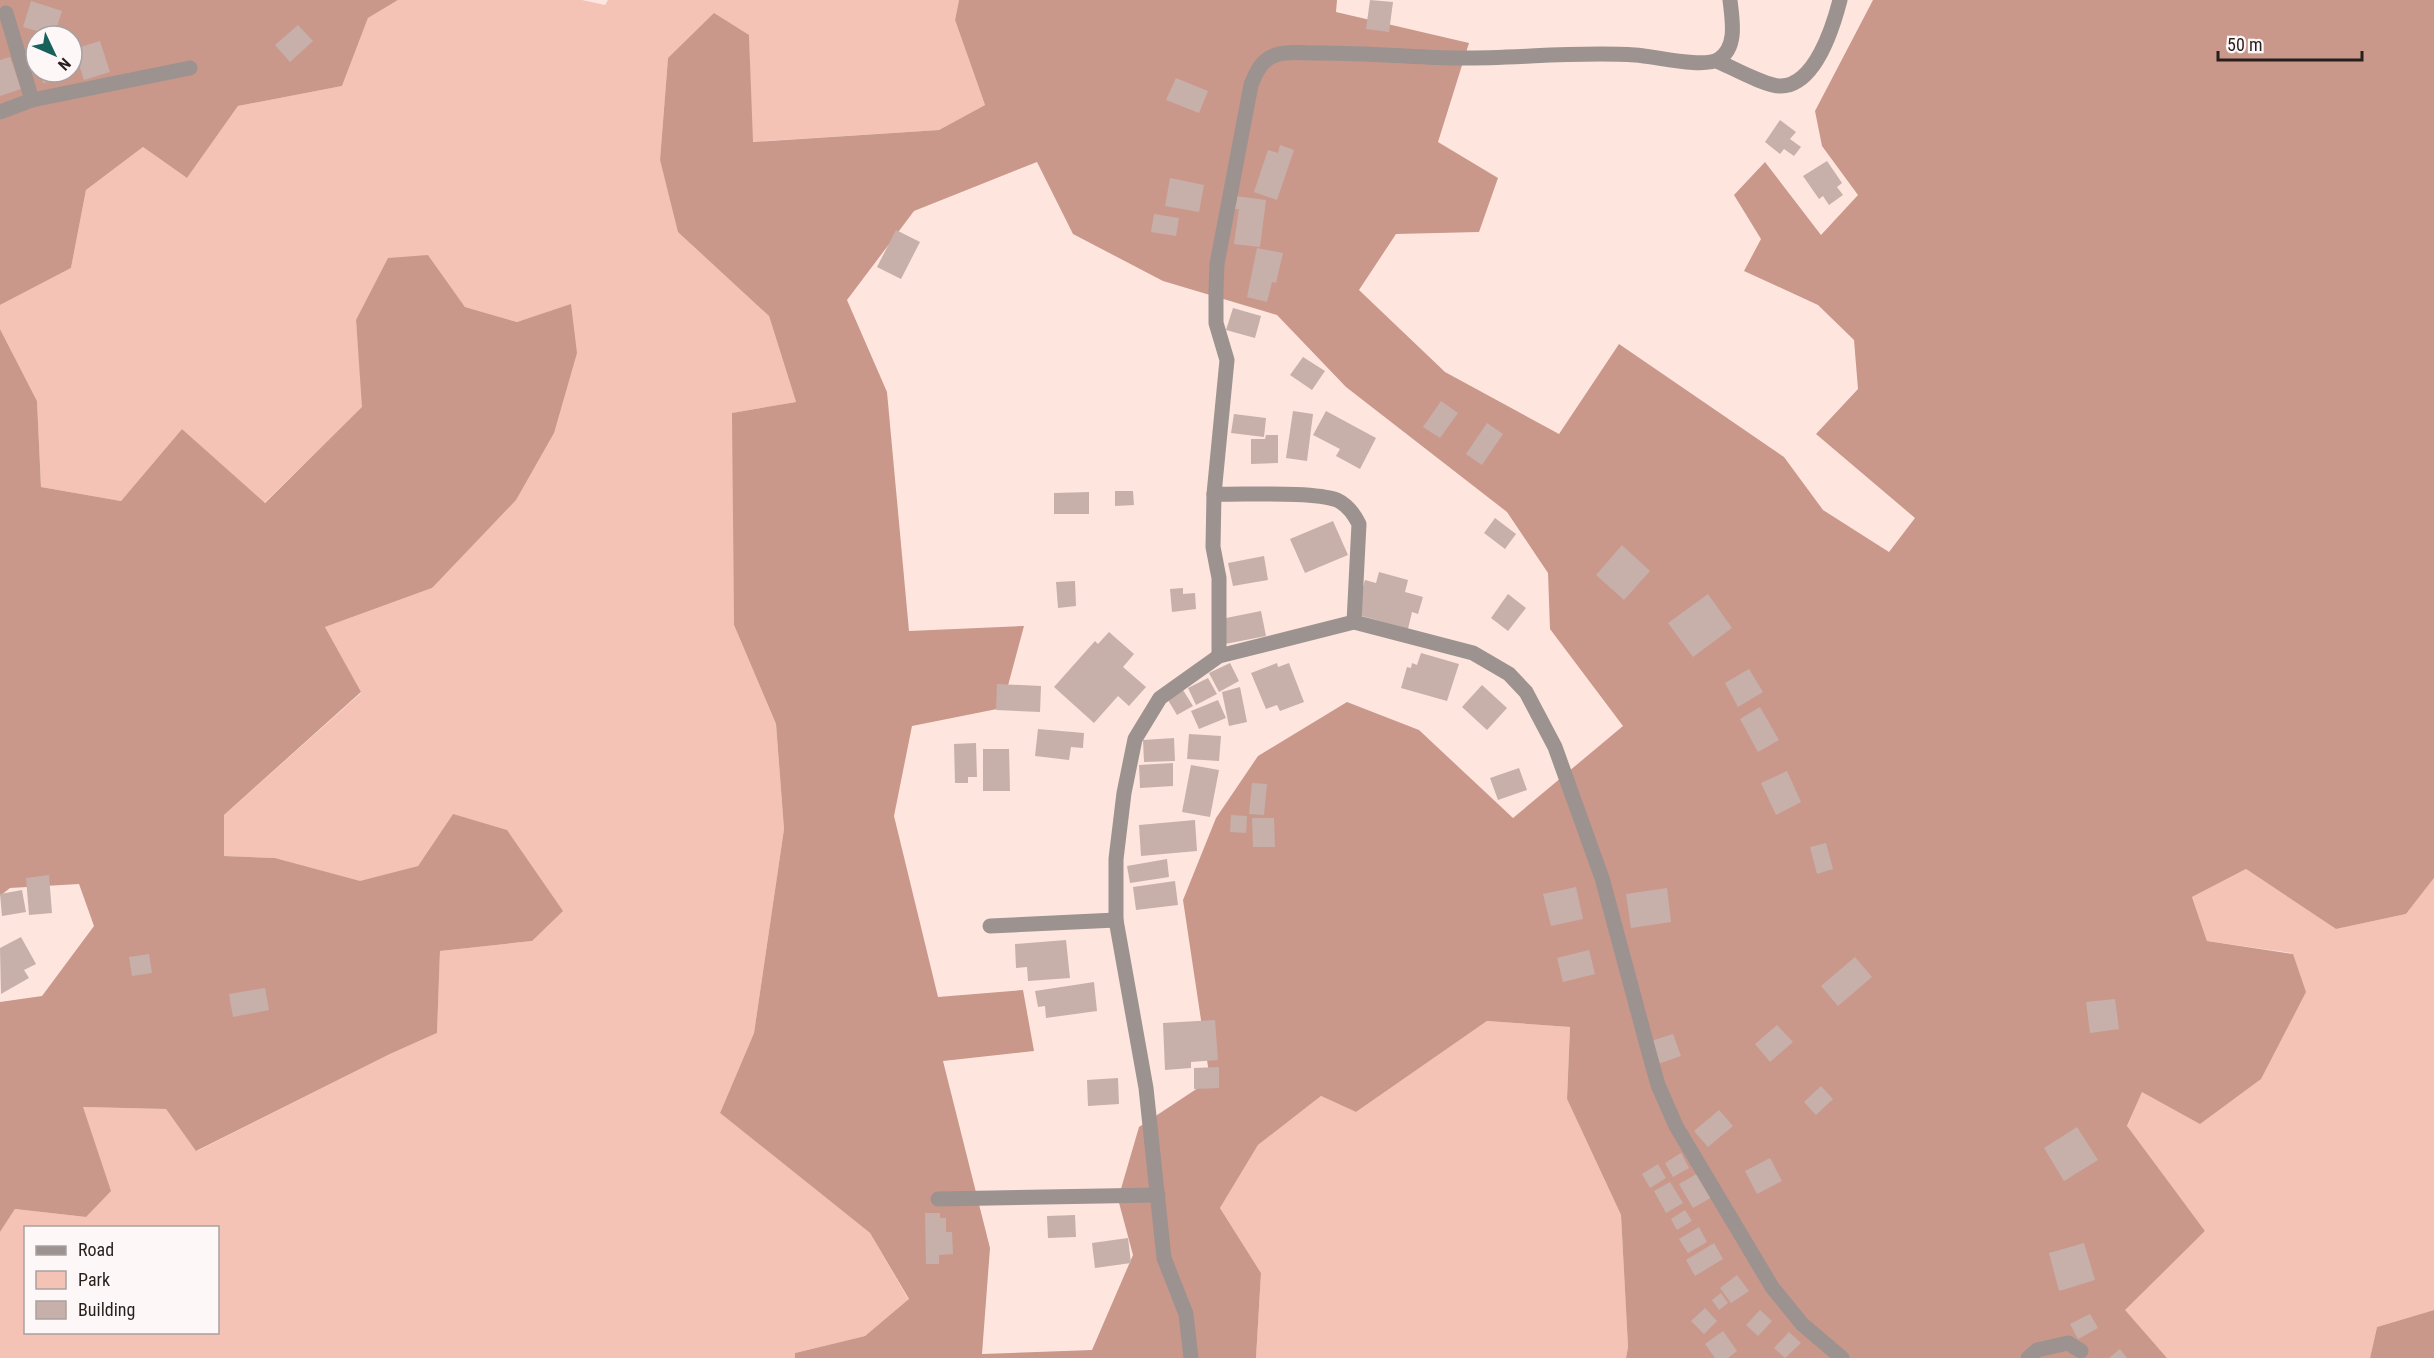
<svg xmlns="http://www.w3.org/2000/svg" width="2434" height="1358" font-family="'Roboto Condensed',sans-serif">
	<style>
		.green { fill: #f4c3b6; fill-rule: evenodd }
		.forest { fill: #c9988b; fill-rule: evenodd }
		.building { fill: #c7b0aa }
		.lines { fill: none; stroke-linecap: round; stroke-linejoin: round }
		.minor { stroke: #9c928f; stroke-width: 15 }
	</style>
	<rect width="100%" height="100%" fill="#fee6df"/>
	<g class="green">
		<path d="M398 0H582L605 5 608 0H959L955 20 985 105 939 130 752 142 749 35 668 58 660 160 679 232 769 316 796 402 733 413 734 625 776 724 784 829 754 1033 720 1113 870 1233 909 1300 865 1336 795 1353V1358H0V1232L15 1209 86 1217 82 1107 166 1109 197 1151 390 1054 437 1033 440 951 532 941 453 814 418 866 360 882 275 858 224 856V815L361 693 325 627 432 588 571 305 517 322 465 307 428 255 356 320 363 407 264 503 182 429 121 501 41 487 37 401 0 329V305L71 268 86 190 143 147 187 178 238 106 342 86 368 18ZM26 1228H218V1332H26Z"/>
		<polygon points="2246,869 2336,929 2406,914 2434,878 2434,1310 2377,1327 2370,1358 2167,1358 2124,1310 2205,1231 2127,1127 2142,1091 2292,953 2207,941 2192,897"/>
		<polygon points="1487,1021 1570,1027 1567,1099 1621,1215 1628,1347 1626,1358 1256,1358 1261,1273 1220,1208 1258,1145 1321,1096 1356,1112"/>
	</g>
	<g class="forest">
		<path d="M0 0H398L368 18 342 86 238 106 187 178 143 147 86 190 71 268 0 305ZM36 36H72V72H36Z"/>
		<path d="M959 0H1337L1336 12 1469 43 1438 142 1498 178 1479 232 1396 234 1359 290 1445 372 1559 434 1619 344 1784 457 1823 510 1889 552 1915 518 1816 434 1858 389 1854 340 1818 305 1744 271 1761 239 1734 195 1765 162 1821 235 1858 195 1822 146 1815 111 1873 0H2434V878L2406 914 2336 929 2246 869 2192 897 2207 941 2293 954 2306 992 2261 1079 2200 1124 2142 1092 2127 1126 2205 1231 2125 1310 2167 1358H1626L1628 1347 1621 1215 1567 1099 1570 1027 1487 1021 1356 1112 1321 1096 1258 1145 1220 1208 1261 1273 1256 1358H795V1353L865 1336 909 1299 870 1233 720 1113 754 1033 784 829 776 724 734 625 732 413 796 402 769 316 678 232 660 160 668 58 714 13 749 35 753 142 939 130 985 105 955 20ZM1037 162 1073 234 1163 281 1277 315 1346 387 1507 512 1548 573 1550 629 1623 726 1513 818 1419 730 1347 702 1258 756 1216 818 1183 900 1210 1080 1139 1127 1118 1199 1133 1255 1092 1350 982 1354 990 1248 943 1061 1034 1051 1023 990 938 997 894 816 912 726 1002 708 1024 626 909 631 887 392 847 300 914 211Z"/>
		<polygon points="428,255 465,307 517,322 571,304 577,353 554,433 516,500 432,588 325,627 361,692 224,815 224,856 275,858 360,881 418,866 453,814 507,830 563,911 532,941 440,951 437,1033 390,1054 196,1151 166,1109 83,1107 111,1191 86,1217 15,1209 0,1232 0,1002 42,996 94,926 79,884 10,888 0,896 0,329 37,401 41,487 121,501 182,429 265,503 362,407 356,320 388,258"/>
		<polygon points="2434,1310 2434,1358 2370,1358 2377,1327"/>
	</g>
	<g class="building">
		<polygon points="1370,0 1393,2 1389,32 1366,29"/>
		<polygon points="31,1 62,11 54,36 23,27"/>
		<polygon points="298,25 313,41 290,62 275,45"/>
		<polygon points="100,41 110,72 84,80 74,49"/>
		<polygon points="10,57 21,89 0,96 0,60"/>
		<polygon points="40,72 71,72 72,76 43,83"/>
		<polygon points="1176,78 1208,91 1199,113 1166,100"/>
		<polygon points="1780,120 1796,132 1790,139 1801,147 1794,156 1784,149 1780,154 1765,142"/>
		<polygon points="1280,145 1294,150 1277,200 1254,192 1268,150 1278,153"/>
		<polygon points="1827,161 1842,183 1837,187 1843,195 1829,205 1823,196 1819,199 1803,176"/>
		<polygon points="1170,178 1204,185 1199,212 1165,206"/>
		<polygon points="1235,196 1266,200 1260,247 1234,244 1239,209 1233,209"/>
		<polygon points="1154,214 1179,218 1176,236 1151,232"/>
		<polygon points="896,230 920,242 901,279 877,267"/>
		<polygon points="1257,248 1283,253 1276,283 1272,282 1267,302 1247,297"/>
		<polygon points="1233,308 1261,316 1255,338 1226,330"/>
		<polygon points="1303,357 1325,371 1312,390 1290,375"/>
		<polygon points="1441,401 1458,413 1440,438 1423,427"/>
		<polygon points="1293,411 1313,414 1307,461 1286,458"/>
		<polygon points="1326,411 1376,438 1360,469 1336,456 1340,449 1313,435"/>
		<polygon points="1234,414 1266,418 1264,437 1231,433"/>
		<polygon points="1487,423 1503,434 1482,465 1466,454"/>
		<polygon points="1266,435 1278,435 1278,463 1251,464 1251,439 1265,439"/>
		<polygon points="1115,491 1133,491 1134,505 1115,506"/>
		<polygon points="1089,492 1089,514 1054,514 1054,493"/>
		<polygon points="1495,518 1516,534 1505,549 1484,533"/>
		<polygon points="1333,521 1348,555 1305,573 1290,539"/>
		<polygon points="1622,545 1650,571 1624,600 1596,575"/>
		<polygon points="1264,556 1268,580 1233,586 1228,563"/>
		<polygon points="1379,572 1408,580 1405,592 1423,597 1418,614 1412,612 1408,629 1355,614 1365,580 1376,583"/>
		<polygon points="1075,581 1076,606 1058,608 1056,582"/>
		<polygon points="1183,588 1183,594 1195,593 1196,609 1172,612 1170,589"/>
		<polygon points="1508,594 1526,608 1508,631 1491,618"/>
		<polygon points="1708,594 1732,628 1693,657 1668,623"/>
		<polygon points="1261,611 1266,636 1225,644 1221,619"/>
		<polygon points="1109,632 1134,654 1123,667 1146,687 1129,706 1118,696 1094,723 1054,687 1095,641 1098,644"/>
		<polygon points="1421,653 1459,664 1447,701 1401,688 1407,667 1411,668 1412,663 1417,665"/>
		<polygon points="1230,663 1239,681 1219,692 1209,673"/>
		<polygon points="1277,663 1278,667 1289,663 1304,702 1280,711 1277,705 1266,709 1251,673"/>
		<polygon points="1749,669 1763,692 1738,707 1725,683"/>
		<polygon points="1208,678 1217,694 1196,705 1188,688"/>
		<polygon points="997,684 1041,686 1040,712 996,710"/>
		<polygon points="1482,685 1507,708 1487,730 1462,707"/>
		<polygon points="1240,687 1247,722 1229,726 1222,692"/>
		<polygon points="1183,690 1193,706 1177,715 1168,700"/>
		<polygon points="1218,700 1226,718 1199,729 1191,711"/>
		<polygon points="1760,707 1779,740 1758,752 1740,719"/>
		<polygon points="1038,729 1084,733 1083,748 1071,747 1069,760 1035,756"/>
		<polygon points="1189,734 1221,736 1219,761 1187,759"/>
		<polygon points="1174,738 1175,761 1144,762 1143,740"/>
		<polygon points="976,743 977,777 968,777 968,783 955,783 954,744"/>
		<polygon points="983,749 1009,749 1010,791 983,791"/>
		<polygon points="1173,763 1173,786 1140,788 1139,765"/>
		<polygon points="1191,765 1219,770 1210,817 1182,812"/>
		<polygon points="1519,768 1527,790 1498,800 1490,778"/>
		<polygon points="1787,771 1801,802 1776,815 1761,783"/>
		<polygon points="1252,783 1267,784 1264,815 1249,814"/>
		<polygon points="1231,815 1247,816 1246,833 1230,832"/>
		<polygon points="1252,818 1274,818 1275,847 1253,847"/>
		<polygon points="1195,820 1197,851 1141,856 1139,825"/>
		<polygon points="1826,843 1833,869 1817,874 1810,847"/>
		<polygon points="1167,859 1169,877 1130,883 1127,866"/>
		<polygon points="49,875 52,913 29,915 26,878"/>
		<polygon points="1175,881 1178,905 1136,910 1133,887"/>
		<polygon points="1576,887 1583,919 1551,926 1543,894"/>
		<polygon points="1667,888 1671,922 1631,928 1626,894"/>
		<polygon points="22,890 26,912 2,916 0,894"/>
		<polygon points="21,937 36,964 24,970 29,978 1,994 0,948"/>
		<polygon points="1066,940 1070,978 1028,981 1027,967 1016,968 1015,944"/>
		<polygon points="1589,950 1595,974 1563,982 1557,958"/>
		<polygon points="149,954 152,973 132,976 129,957"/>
		<polygon points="1855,957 1872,977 1838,1006 1821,986"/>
		<polygon points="1094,982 1097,1011 1046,1018 1045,1006 1038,1007 1035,991"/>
		<polygon points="265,988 269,1010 233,1017 229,994"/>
		<polygon points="2115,999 2119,1029 2090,1033 2086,1002"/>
		<polygon points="1215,1020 1218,1060 1191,1062 1191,1068 1165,1070 1163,1023"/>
		<polygon points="1777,1025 1793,1042 1770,1062 1755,1044"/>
		<polygon points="1673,1034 1681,1056 1658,1064 1651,1041"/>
		<polygon points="1219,1067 1219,1088 1194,1089 1194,1068"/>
		<polygon points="1118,1078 1119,1104 1088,1106 1087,1080"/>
		<polygon points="1821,1086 1833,1099 1816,1115 1804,1102"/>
		<polygon points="1719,1110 1733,1126 1708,1147 1694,1131"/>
		<polygon points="2077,1127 2098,1160 2064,1181 2044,1148"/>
		<polygon points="1681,1153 1689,1168 1673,1177 1665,1163"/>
		<polygon points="1770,1158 1782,1181 1757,1194 1745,1171"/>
		<polygon points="1658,1164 1666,1178 1650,1188 1642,1174"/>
		<polygon points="1700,1172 1714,1196 1693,1208 1679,1184"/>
		<polygon points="1670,1182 1683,1203 1666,1213 1654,1191"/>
		<polygon points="1685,1210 1692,1221 1677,1230 1671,1219"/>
		<polygon points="925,1213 940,1213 940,1218 946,1218 946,1232 952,1232 953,1254 939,1255 939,1264 926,1264"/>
		<polygon points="1075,1215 1076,1237 1048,1238 1047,1216"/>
		<polygon points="1699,1227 1707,1242 1688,1253 1679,1239"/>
		<polygon points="1128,1238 1131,1263 1095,1268 1092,1243"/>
		<polygon points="1714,1243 1723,1259 1695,1276 1686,1260"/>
		<polygon points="2084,1243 2095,1280 2059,1291 2049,1253"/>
		<polygon points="1737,1275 1749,1291 1731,1303 1720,1288"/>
		<polygon points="1721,1293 1728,1303 1719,1310 1712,1300"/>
		<polygon points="1705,1308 1717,1321 1704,1334 1691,1321"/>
		<polygon points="1760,1310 1772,1321 1758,1336 1746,1325"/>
		<polygon points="2090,1314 2098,1328 2078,1339 2070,1324"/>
		<polygon points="1723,1331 1737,1351 1728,1358 1715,1358 1705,1344"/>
		<polygon points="1789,1332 1801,1343 1785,1358 1774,1348"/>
		<polygon points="2120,1349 2127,1358 2109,1358"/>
	</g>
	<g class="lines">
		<g class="minor">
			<polyline points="6,13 32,100"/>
			<path d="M1717 61C1731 67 1767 87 1781 86 1815 85 1833 27 1840 0"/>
			<polyline points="0,112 32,100 190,68"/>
			<path d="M1214 494C1243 495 1312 491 1337 500 1348 505 1354 514 1359 524L1354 622"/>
			<path d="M1219 656V578L1213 547 1214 494 1227 360 1216 323V290L1217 264 1251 85C1256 72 1262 59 1276 55 1287 51 1301 53 1312 53 1359 52 1406 57 1453 58 1513 59 1574 51 1635 55 1655 56 1703 69 1719 59 1738 47 1732 19 1730 0"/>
			<polyline points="990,926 1116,920"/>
			<polyline points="938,1199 1158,1195"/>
			<polyline points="1191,1358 1186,1314 1164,1258 1146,1088 1116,920 1116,859 1124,793 1135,739 1160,698 1219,656 1354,622 1473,653 1509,674 1526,692 1555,747 1602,878 1648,1049 1658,1085 1676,1126 1772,1287 1802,1324 1842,1358"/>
			<polyline points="2028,1358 2037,1350 2068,1343 2081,1351"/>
		</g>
	</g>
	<rect x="24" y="1226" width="195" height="108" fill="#fdf8f7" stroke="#a8a1a0" stroke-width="1.5"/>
	<rect x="36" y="1246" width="30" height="9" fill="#9c928f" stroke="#a8a1a0" stroke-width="1.5"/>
	<text x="78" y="1256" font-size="18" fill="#281f1d">Road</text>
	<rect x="36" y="1271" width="30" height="18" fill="#f4c3b6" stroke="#a8a1a0" stroke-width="1.5"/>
	<text x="78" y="1286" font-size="18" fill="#281f1d">Park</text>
	<rect x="36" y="1301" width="30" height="18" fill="#c7b0aa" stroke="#a8a1a0" stroke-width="1.5"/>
	<text x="78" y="1316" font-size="18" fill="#281f1d">Building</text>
	<g transform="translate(54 54) rotate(134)"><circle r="28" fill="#fdf8f7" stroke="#a8a1a0" stroke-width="1.5"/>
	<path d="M0-4.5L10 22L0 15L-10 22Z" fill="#16625b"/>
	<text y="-9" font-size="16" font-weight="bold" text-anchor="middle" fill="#281f1d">N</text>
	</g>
	<path d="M2218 51v9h144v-9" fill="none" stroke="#281f1d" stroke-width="3"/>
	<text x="2227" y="51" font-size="18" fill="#281f1d" stroke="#fdf8f7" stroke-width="4.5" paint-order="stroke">50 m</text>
</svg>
